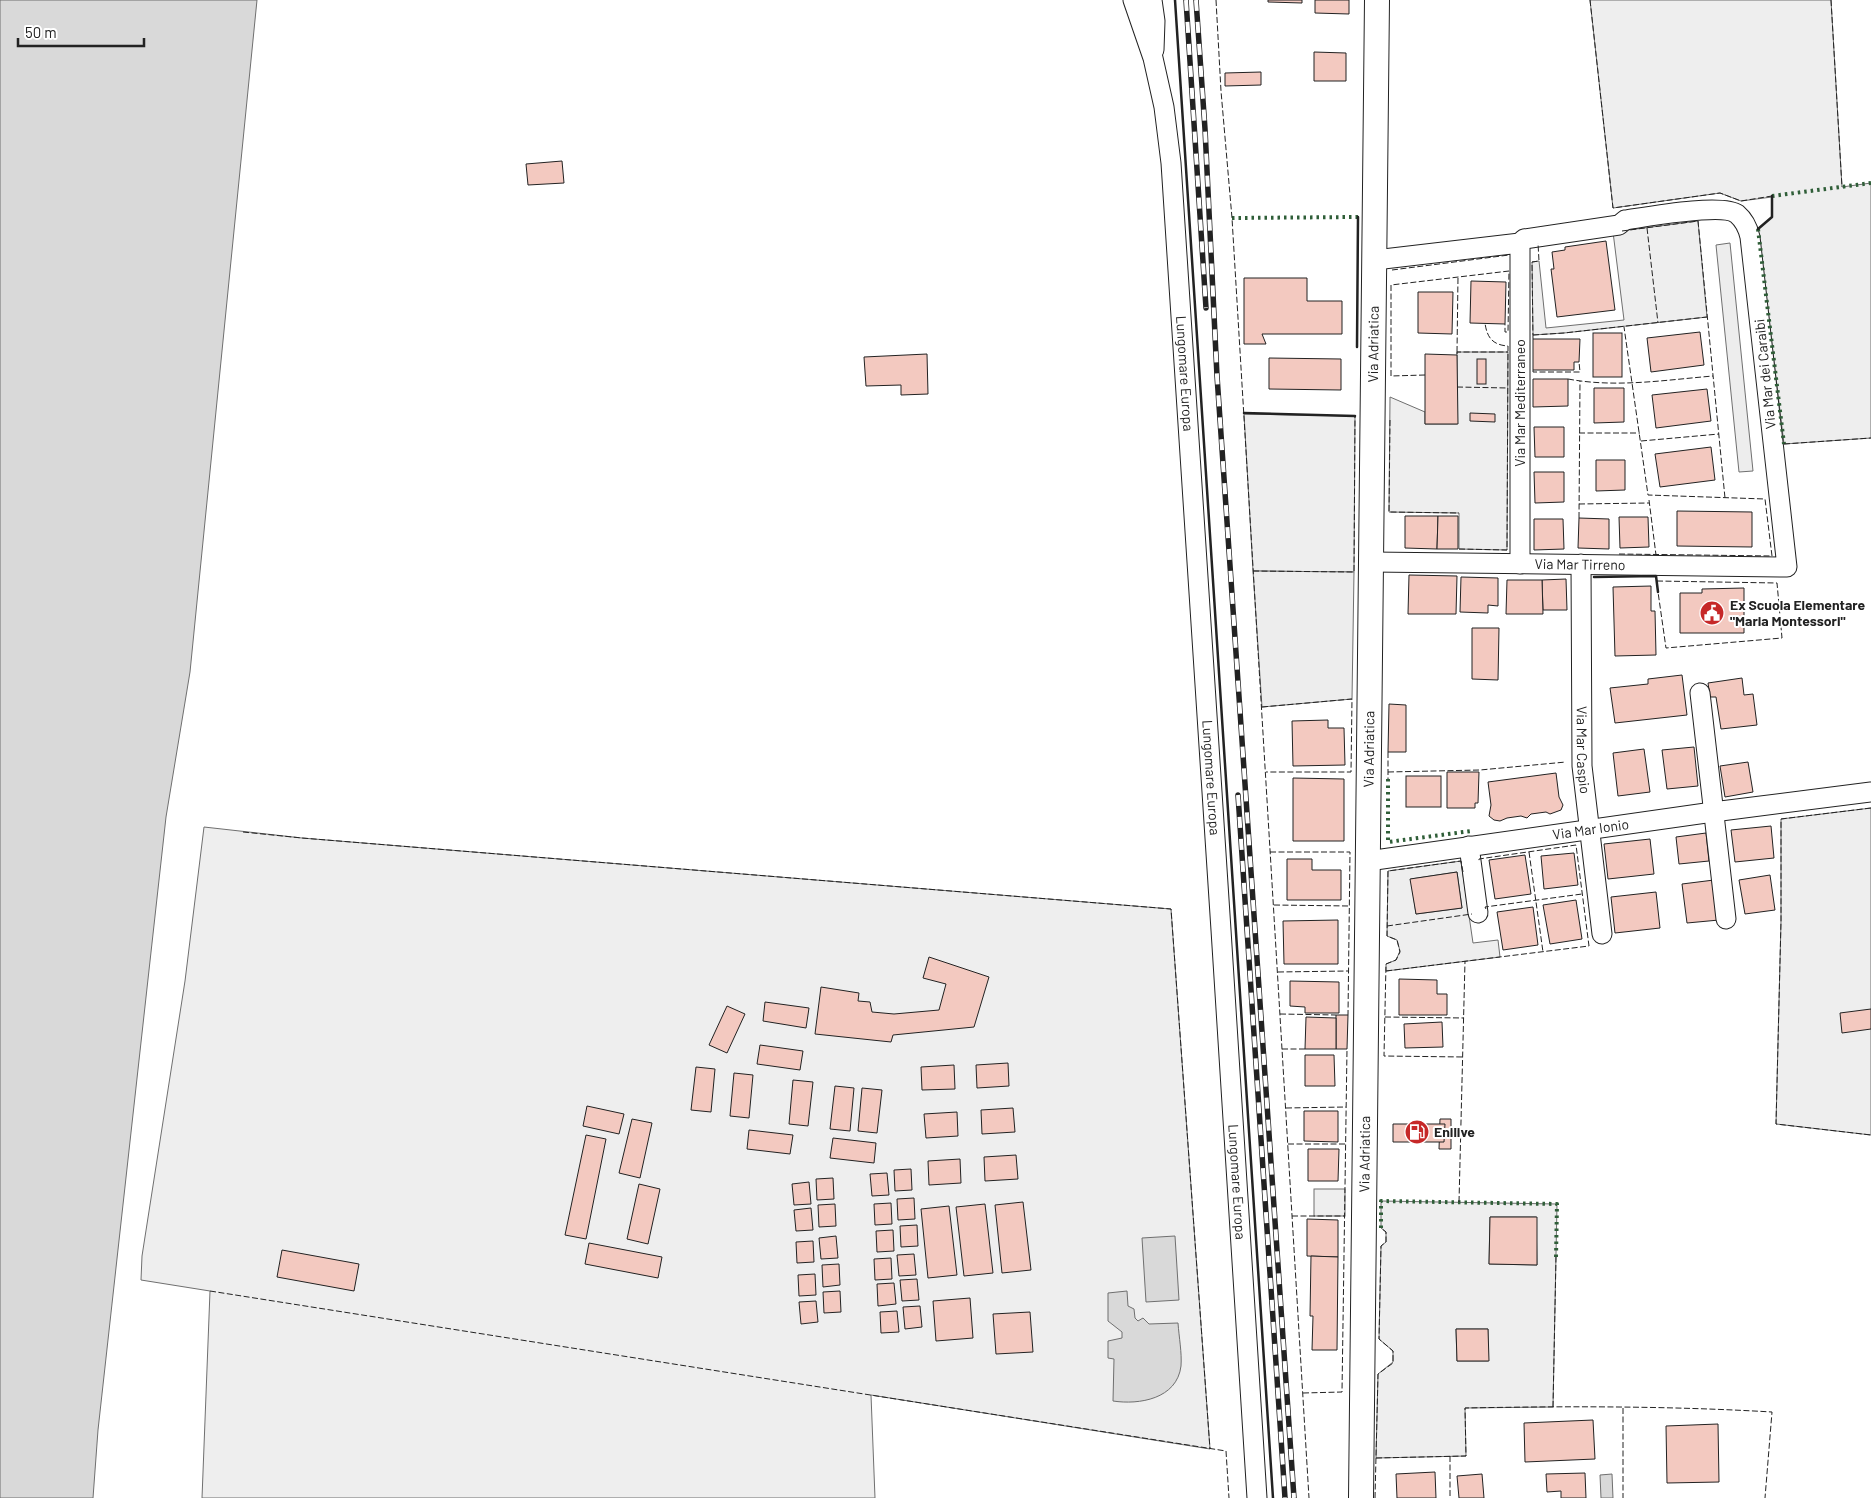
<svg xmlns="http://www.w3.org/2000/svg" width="1871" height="1498" font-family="Barlow,sans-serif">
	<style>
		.green { fill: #eee; stroke: #6f6f6f; fill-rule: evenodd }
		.parking { fill: #ededed; stroke: #6f6f6f }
		.water { fill: #d9d9d9; stroke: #6f6f6f }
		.building { fill: #f3c9c0; stroke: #222 }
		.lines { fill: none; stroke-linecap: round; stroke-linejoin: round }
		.minor-casing { stroke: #222; stroke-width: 21 }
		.major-casing { stroke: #222; stroke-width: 26 }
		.minor { stroke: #fff; stroke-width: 19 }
		.major { stroke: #fff; stroke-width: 24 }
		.rail-casing { stroke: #222; stroke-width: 5.5 }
		.rail { stroke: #fff; stroke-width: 4; stroke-dasharray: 11; stroke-linecap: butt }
		.hedge { stroke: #2f5e38; stroke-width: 4; stroke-dasharray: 2.5 4; stroke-linecap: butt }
		.fence { stroke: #222; stroke-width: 1; stroke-dasharray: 6 2.5; stroke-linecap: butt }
		.wall { stroke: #222; stroke-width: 2.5 }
		.labels { text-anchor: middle; stroke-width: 4; stroke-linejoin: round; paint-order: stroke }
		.street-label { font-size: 14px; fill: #222; stroke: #fff }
		.poi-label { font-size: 14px; font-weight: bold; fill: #222; stroke: #fff; text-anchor: start }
	</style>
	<rect width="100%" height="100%" fill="#fff"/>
	<g class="green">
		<polygon points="1590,0 1831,0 1842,187 1871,183 1871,438 1784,444 1758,229 1772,217 1772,197 1741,201 1720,193 1613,208"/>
		<polygon points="1698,221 1707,317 1564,333 1533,335 1532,262 1539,261 1546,328 1624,320 1613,232"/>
		<polygon points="1457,352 1508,352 1507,550 1459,549 1459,513 1389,512 1390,397 1425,412 1425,424 1457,424"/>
		<polygon points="1244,414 1355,416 1354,572 1253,571"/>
		<polygon points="1871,808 1871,1135 1776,1124 1781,921 1781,819"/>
		<polygon points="204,827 302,838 1171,909 1210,1449 871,1395 875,1498 202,1498 210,1291 141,1280 142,1256 185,981"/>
		<path d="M1461 861 1473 943 1498 940 1500 957 1386 971V964L1396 960 1400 951 1397 940 1387 936 1388 871ZM1457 872 1462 908 1416 914 1411 879Z"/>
		<rect x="1314" y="1189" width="31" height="27"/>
		<path d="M1381 1201 1557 1204 1553 1407 1465 1408 1466 1456 1376 1458 1378 1374 1393 1362V1351L1379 1339 1381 1246 1386 1242V1232L1381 1228ZM1490 1217H1536L1537 1265 1489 1264ZM1456 1329H1488V1361H1457Z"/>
	</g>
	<g class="parking">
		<polygon points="1730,243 1753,471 1739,472 1716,245"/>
		<polygon points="1253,571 1354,572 1352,699 1262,707"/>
	</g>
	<g class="water">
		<polygon points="0,0 257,0 190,672 166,817 98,1430 93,1498 0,1498"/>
		<polygon points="1175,1236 1179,1300 1146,1302 1142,1238"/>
		<path d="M1127 1291 1128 1306 1134 1309 1135 1318 1138 1321 1143 1318 1149 1324 1178 1323C1179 1337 1182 1353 1181 1366 1177 1399 1139 1405 1113 1401L1114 1359 1108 1358V1341L1122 1338V1332L1108 1321V1293Z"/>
		<polygon points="1612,1474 1613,1498 1601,1498 1600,1475"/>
	</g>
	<g class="building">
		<polygon points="1268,0 1302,0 1302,3 1268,2"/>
		<polygon points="1315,0 1349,0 1349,14 1315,13"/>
		<polygon points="1314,52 1346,53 1346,81 1314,81"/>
		<polygon points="1261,72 1261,85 1225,86 1225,73"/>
		<polygon points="562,161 564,183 528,185 526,164"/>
		<polygon points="1606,241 1615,310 1557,317 1551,269 1554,269 1552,252 1565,250 1565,247"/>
		<polygon points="1244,278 1307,278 1307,301 1342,301 1342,334 1262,334 1266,344 1244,344"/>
		<polygon points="1471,281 1506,282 1505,324 1470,323"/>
		<polygon points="1418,292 1453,292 1452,334 1418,333"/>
		<polygon points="1700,332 1704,365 1651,372 1647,338"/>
		<rect x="1593" y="333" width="29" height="44"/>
		<polygon points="1533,339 1580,339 1579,362 1574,362 1574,370 1533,370"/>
		<polygon points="927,354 928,394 901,395 901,385 866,386 864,357"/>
		<polygon points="1425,354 1457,355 1458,424 1425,424"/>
		<polygon points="1269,358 1341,359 1341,390 1269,389"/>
		<rect x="1477" y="359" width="9" height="25"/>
		<polygon points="1533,379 1568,379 1568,406 1533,407"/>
		<polygon points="1594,388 1624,388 1624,422 1594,423"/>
		<polygon points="1707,389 1711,421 1656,428 1652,395"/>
		<polygon points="1470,413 1495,414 1495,422 1470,421"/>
		<polygon points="1534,427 1564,427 1564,457 1535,457"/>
		<polygon points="1711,447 1715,480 1660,487 1655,454"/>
		<polygon points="1596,460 1625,460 1625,490 1596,491"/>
		<polygon points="1534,472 1564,472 1564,502 1535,503"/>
		<polygon points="1677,511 1752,512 1752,547 1677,546"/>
		<polygon points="1405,516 1438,516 1437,549 1405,548"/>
		<polygon points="1438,516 1458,516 1458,549 1437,549"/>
		<polygon points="1619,517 1648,517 1649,547 1620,548"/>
		<polygon points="1579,518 1609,519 1609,549 1578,548"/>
		<polygon points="1534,519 1563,519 1564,549 1534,550"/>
		<polygon points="1409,575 1457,576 1456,614 1408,614"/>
		<polygon points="1461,577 1498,578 1498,606 1488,605 1488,613 1460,612"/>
		<polygon points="1566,579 1567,610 1543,610 1542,580"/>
		<polygon points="1507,580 1542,580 1543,614 1506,614"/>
		<polygon points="1651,586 1651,611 1655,611 1656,655 1615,656 1613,587"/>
		<polygon points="1744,588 1744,633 1680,633 1680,593 1702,593 1702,589"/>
		<polygon points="1472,628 1499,628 1498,680 1472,679"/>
		<polygon points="1682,675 1687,715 1615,723 1610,688 1648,684 1648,679"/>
		<polygon points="1742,678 1744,695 1753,694 1757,725 1721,729 1716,697 1710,697 1708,683"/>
		<polygon points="1389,704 1406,705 1406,752 1388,752"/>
		<polygon points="1328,720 1328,728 1344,728 1345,765 1293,766 1292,721"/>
		<polygon points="1694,747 1698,786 1667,789 1662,750"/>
		<polygon points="1644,749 1650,792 1618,796 1613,753"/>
		<polygon points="1748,762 1753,792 1725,797 1720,766"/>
		<polygon points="1447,772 1479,772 1478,803 1475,803 1475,808 1447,808"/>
		<polygon points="1556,773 1559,797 1563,805 1561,810 1550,814 1546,812 1531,814 1527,818 1521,816 1507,818 1500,821 1494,820 1489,816 1491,805 1488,782"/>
		<rect x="1406" y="776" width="35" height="31"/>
		<polygon points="1293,778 1344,779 1344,841 1293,841"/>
		<polygon points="1771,826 1774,858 1735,862 1731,830"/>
		<polygon points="1706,833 1709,861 1679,864 1676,837"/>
		<polygon points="1650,839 1654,874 1608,879 1604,844"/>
		<polygon points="1574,853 1578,885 1544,889 1541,856"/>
		<polygon points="1525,855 1531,894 1495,899 1489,860"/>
		<polygon points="1287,859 1312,859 1312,870 1341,870 1341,900 1287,900"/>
		<polygon points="1457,872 1462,908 1416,914 1410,879"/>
		<polygon points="1770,875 1775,910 1745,914 1739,880"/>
		<polygon points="1714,880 1719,920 1687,923 1682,884"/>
		<polygon points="1656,892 1660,928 1615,933 1611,897"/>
		<polygon points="1576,900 1582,939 1550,944 1543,905"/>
		<polygon points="1533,907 1538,945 1503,950 1497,912"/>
		<polygon points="1338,920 1338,964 1284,964 1283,921"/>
		<polygon points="929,957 989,977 974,1027 893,1035 891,1042 815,1034 821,987 859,993 858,1001 870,1002 872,1012 894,1014 939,1010 946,984 923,978"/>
		<polygon points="1399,979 1437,980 1437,994 1447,994 1447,1015 1399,1015"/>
		<polygon points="1290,981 1339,982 1339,1013 1305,1013 1305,1007 1290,1006"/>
		<polygon points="765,1002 809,1008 806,1028 763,1021"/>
		<polygon points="727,1006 745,1014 727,1053 709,1045"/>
		<polygon points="1871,1009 1871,1029 1842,1033 1840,1013"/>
		<polygon points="1336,1015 1348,1015 1347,1049 1336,1049"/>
		<polygon points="1306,1017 1336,1018 1336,1049 1305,1049"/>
		<polygon points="1442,1022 1443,1047 1405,1048 1404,1024"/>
		<polygon points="760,1045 803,1051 800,1070 757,1064"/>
		<polygon points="1305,1055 1334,1055 1335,1086 1305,1086"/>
		<polygon points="1008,1063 1009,1086 977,1088 976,1065"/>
		<polygon points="954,1065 955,1089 922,1090 921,1067"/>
		<polygon points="696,1067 715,1069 711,1112 691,1110"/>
		<polygon points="734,1073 753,1075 749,1118 730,1116"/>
		<polygon points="793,1080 813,1082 808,1126 789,1124"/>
		<polygon points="835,1086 854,1088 850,1131 830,1129"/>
		<polygon points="862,1088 882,1090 877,1133 858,1131"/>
		<polygon points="587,1106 624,1114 619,1134 583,1126"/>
		<polygon points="1013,1108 1015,1132 982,1134 981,1110"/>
		<polygon points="1304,1111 1338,1111 1338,1142 1304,1141"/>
		<polygon points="957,1112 958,1136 926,1138 924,1114"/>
		<polygon points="632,1119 652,1123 640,1178 619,1173"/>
		<polygon points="1440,1119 1451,1119 1451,1149 1439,1149"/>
		<polygon points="1393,1124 1445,1124 1444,1142 1393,1142"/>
		<polygon points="749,1130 793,1135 790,1154 747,1149"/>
		<polygon points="586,1135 606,1139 586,1239 565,1235"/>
		<polygon points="833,1138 876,1143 874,1163 830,1158"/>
		<polygon points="1308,1149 1339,1149 1338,1181 1308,1181"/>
		<polygon points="1016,1155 1018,1179 985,1181 984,1157"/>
		<polygon points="960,1159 961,1183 929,1185 928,1161"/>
		<polygon points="911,1169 912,1190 895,1191 894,1170"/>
		<polygon points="887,1173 889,1195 872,1196 870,1174"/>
		<polygon points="833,1178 834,1199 817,1200 816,1179"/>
		<polygon points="809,1182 811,1204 794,1205 792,1184"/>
		<polygon points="639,1184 660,1189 648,1244 627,1239"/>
		<polygon points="914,1198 915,1219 898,1220 897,1199"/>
		<polygon points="1023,1202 1031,1270 1002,1273 995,1205"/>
		<polygon points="891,1203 892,1224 875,1225 874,1204"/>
		<polygon points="835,1204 836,1226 819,1227 818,1205"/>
		<polygon points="985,1204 993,1273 964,1276 956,1207"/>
		<polygon points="949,1206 957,1275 928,1278 921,1209"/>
		<polygon points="811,1208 813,1230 796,1231 794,1210"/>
		<polygon points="1490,1217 1537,1217 1537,1265 1489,1264"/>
		<polygon points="1307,1219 1338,1220 1338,1257 1307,1256"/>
		<polygon points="917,1225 918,1246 901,1247 900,1226"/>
		<polygon points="893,1230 894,1251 877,1252 876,1231"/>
		<polygon points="836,1236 838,1258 821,1259 819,1238"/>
		<polygon points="813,1241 814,1262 797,1263 796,1242"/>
		<polygon points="589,1243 662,1257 658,1278 585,1264"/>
		<polygon points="282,1250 359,1264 354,1291 277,1277"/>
		<polygon points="914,1254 916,1275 899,1276 897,1255"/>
		<polygon points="1311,1256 1338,1257 1337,1350 1312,1350 1313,1316 1310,1316"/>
		<polygon points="891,1258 892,1279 875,1280 874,1259"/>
		<polygon points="839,1264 840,1285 823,1287 822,1265"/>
		<polygon points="815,1274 816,1295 799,1296 798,1275"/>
		<polygon points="917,1279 919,1300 902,1301 900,1280"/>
		<polygon points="894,1283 896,1304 878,1306 877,1284"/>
		<polygon points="840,1291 841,1312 824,1313 823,1292"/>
		<polygon points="970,1298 973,1338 936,1341 933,1301"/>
		<polygon points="816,1301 818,1322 801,1324 799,1302"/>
		<polygon points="920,1306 922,1327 905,1329 903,1307"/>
		<polygon points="897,1311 899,1332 881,1333 880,1312"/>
		<polygon points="1030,1312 1033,1352 996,1354 993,1314"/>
		<polygon points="1456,1329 1488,1329 1489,1361 1457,1361"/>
		<polygon points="1593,1420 1595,1459 1525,1462 1524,1423"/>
		<polygon points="1718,1424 1719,1482 1667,1483 1666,1426"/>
		<polygon points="1435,1472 1436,1498 1397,1498 1396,1474"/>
		<polygon points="1585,1473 1586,1498 1561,1498 1561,1491 1547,1492 1546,1474"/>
		<polygon points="1482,1474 1484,1498 1459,1498 1457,1476"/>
	</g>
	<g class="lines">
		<defs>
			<g id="minor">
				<path id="s1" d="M1133 0 1153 58 1164 107 1171 163 1221 930 1257 1498"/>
				<polyline points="1152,0 1155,21 1154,50"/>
				<polyline points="1375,260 1520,243 1520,564"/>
				<path id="s2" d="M1371 562 1787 567 1750 237C1748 228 1744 220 1737 214 1722 203 1646 217 1625 220L1619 225 1524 239 1520 243"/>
				<path id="s3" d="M1581 564 1582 766 1602 934"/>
				<polyline points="1700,693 1726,919"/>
				<polyline points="1469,846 1478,913"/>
				<path id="s4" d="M1368 861 1713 812 1871 792"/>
			</g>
			<g id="major">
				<path id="s5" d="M1361 1498 1377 0"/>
			</g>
		</defs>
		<use href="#minor" class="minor-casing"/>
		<use href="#major" class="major-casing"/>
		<use href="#minor" class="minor"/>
		<use href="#major" class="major"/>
		<defs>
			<g id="rail">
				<polyline points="1186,0 1206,308"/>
				<polyline points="1196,0 1205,129 1217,376 1294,1498"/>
				<polyline points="1238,795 1285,1498"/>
			</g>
		</defs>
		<use href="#rail" class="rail-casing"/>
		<use href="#rail" class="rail"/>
		<g class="hedge">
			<polyline points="1772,196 1871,183"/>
			<polyline points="1232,218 1358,217"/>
			<polyline points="1758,229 1784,444"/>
			<polyline points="1388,779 1388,842 1471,831"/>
			<polyline points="1381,1228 1381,1201 1557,1204 1556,1257"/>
		</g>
		<g class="fence">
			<polyline points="1216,0 1221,91 1232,218 1309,1498"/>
			<polyline points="1590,0 1613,208 1720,193 1741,201 1772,196"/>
			<polyline points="1831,0 1842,187"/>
			<polyline points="1647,228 1658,323"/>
			<polyline points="1622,231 1698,221 1725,498"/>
			<polyline points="1392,270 1509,255"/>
			<polyline points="1533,335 1564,333 1707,317"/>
			<polyline points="1533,339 1532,262 1539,261 1538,243"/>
			<polyline points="1457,352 1458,277"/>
			<polyline points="1457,354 1457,352 1508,352"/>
			<polyline points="1533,370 1533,372 1580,372 1579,362"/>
			<polyline points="1425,375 1391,376 1391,285 1509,271 1508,332 1505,332 1505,324"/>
			<path d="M1568 379C1616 388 1665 380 1713 376"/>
			<polyline points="1457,387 1508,388"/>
			<polyline points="1390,420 1389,512 1459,513"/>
			<polyline points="1579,433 1640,433"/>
			<polyline points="1641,441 1719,434"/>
			<polyline points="1784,444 1871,438"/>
			<polyline points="1649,500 1656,555"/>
			<polyline points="1579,504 1649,503"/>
			<polyline points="1579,518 1580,381"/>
			<path d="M1459 549 1507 550 1508 346C1493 345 1487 338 1485 323"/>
			<polyline points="1619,554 1772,556 1765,499 1648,495 1624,327"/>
			<polyline points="1253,571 1354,572 1355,416"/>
			<polyline points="1657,581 1777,583 1782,638 1666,648 1658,592"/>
			<polyline points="1262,707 1352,699 1351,772 1266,772"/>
			<polyline points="1388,752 1388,779"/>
			<polyline points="1388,772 1480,770 1566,762"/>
			<polyline points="1871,808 1781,819 1781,921 1776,1124 1871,1135"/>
			<polyline points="243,832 302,838 1171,909 1210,1449"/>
			<polyline points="1270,852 1350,852 1348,1015"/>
			<polyline points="1529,852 1543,952"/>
			<polyline points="1463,872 1461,861 1388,871 1387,936 1397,940 1400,952 1396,960 1386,964 1384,1056 1464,1057"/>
			<polyline points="1274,905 1349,906"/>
			<polyline points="1486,909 1485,907 1582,894"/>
			<polyline points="1387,926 1472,914"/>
			<polyline points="1386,971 1589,946 1576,845 1479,859 1479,862"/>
			<polyline points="1278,972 1348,971"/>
			<polyline points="1280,1014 1336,1015"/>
			<polyline points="1385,1017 1464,1018"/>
			<polyline points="1282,1049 1305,1049"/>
			<polyline points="1286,1108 1346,1107"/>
			<polyline points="1288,1144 1346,1144"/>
			<polyline points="1459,1202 1465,961"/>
			<polyline points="1292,1216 1345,1216"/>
			<polyline points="210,1291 1226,1451 1229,1498"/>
			<polyline points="1303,1393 1342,1392 1347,1049"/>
			<polyline points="1553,1407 1556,1257"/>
			<polyline points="1623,1408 1623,1498"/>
			<polyline points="1450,1456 1450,1498"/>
			<path d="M1376 1458 1466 1456 1465 1408C1567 1406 1670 1406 1772 1412L1765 1498"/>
			<polyline points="1375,1498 1378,1374 1393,1363 1393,1351 1379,1339 1381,1246 1386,1242 1386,1232 1381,1228"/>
		</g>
		<g class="wall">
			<polyline points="1175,0 1273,1498"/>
			<polyline points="1758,229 1772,217 1772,196"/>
			<polyline points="1357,347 1358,217"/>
			<polyline points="1244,413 1355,416"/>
			<polyline points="1594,577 1656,576 1658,592"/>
		</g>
	</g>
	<defs>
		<symbol id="civic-disc" viewBox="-11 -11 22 22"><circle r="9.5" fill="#c62828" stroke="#fff"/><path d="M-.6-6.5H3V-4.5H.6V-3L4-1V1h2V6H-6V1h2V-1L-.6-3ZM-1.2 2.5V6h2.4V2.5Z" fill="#fff"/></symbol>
		<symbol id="fuel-disc" viewBox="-11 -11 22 22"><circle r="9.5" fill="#c62828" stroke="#fff"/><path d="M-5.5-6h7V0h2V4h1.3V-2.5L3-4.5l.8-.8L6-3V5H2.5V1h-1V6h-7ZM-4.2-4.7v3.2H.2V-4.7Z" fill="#fff"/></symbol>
	</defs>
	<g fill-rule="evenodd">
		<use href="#civic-disc" x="1698" y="599" width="28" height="28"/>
		<use href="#fuel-disc" x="1403" y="1118" width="28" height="28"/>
	</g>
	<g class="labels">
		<g class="street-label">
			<text dy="5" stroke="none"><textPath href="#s5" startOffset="1154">Via Adriatica</textPath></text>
			<text dy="5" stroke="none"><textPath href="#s1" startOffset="379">Lungomare Europa</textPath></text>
			<text transform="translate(1765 374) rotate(-96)" y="5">Via Mar dei Caraibi</text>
			<text transform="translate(1520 403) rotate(-90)" y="5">Via Mar Mediterraneo</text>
			<text dy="5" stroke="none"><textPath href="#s2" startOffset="209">Via Mar Tirreno</textPath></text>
			<text dy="5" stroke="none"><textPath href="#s5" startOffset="749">Via Adriatica</textPath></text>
			<text dy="5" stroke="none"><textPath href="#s3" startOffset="186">Via Mar Caspio</textPath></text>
			<text dy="5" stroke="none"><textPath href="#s1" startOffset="784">Lungomare Europa</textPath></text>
			<text dy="5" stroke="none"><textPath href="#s4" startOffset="225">Via Mar Ionio</textPath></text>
			<text dy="5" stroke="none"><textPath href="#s5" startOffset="344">Via Adriatica</textPath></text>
			<text dy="5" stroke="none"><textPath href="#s1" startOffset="1189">Lungomare Europa</textPath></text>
		</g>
		<g class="poi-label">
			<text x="1730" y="610">Ex Scuola Elementare<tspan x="1730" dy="16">"Maria Montessori"</tspan></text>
			<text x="1434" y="1137">Enilive</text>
		</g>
	</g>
	<path d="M18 38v8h126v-8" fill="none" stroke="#222222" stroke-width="2.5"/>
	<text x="25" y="38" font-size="15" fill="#222222" stroke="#ffffff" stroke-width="4" paint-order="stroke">50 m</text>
</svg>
